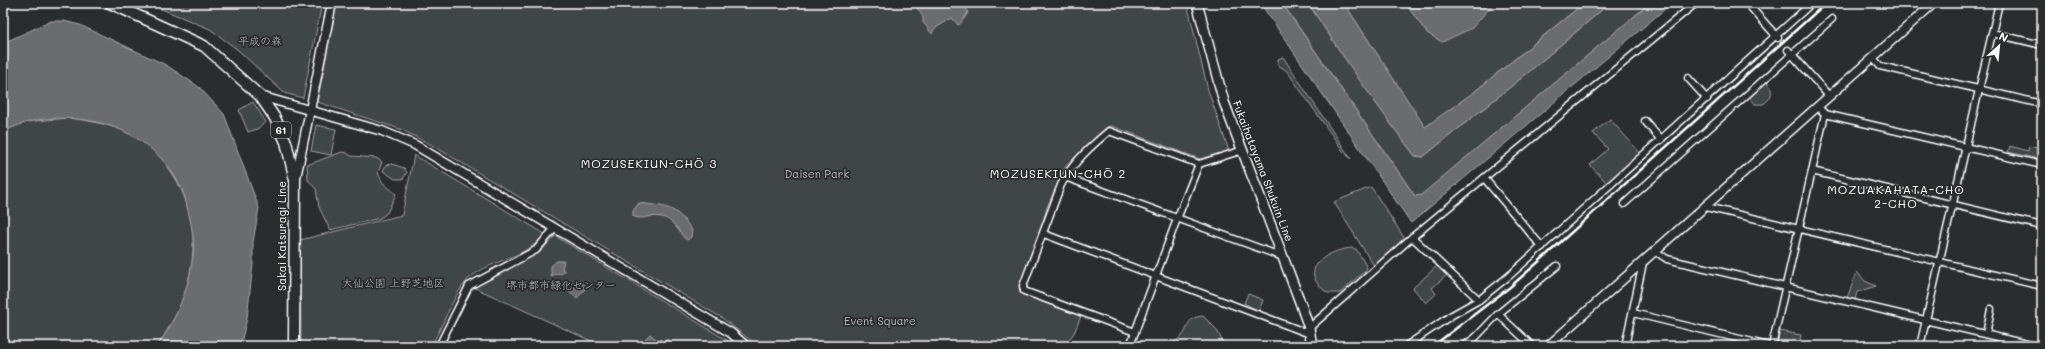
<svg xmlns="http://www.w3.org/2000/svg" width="2045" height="349" font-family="Mali,'Klee One',sans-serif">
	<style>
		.green { fill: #414445; stroke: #a0a2a2 }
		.water { fill: #6a6c6d; stroke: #a6a7a7 }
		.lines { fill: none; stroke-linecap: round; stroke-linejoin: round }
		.minor-casing { stroke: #fff; stroke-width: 9 }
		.tertiary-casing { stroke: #fff; stroke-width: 11 }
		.secondary-casing { stroke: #fff; stroke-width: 12 }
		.primary-casing { stroke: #fff; stroke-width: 13 }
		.minor { stroke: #2a2d2e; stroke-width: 6 }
		.tertiary { stroke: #2a2d2e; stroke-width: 8 }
		.secondary { stroke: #2a2d2e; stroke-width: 9 }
		.primary { stroke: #2a2d2e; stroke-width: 10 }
		.rail { stroke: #fff; stroke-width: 2.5 }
		.labels { text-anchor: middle; stroke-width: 3.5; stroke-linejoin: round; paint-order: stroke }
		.shield { fill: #2a2d2e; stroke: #bfc0c0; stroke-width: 1 }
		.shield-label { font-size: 10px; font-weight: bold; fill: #fff }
		.park-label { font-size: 11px; fill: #b3b4b5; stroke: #2a2d2e }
		.street-label { font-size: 11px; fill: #fff; stroke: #2a2d2e }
		.neighbourhood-label { font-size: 12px; letter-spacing: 1px; fill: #fff; stroke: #2a2d2e }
	</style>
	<rect width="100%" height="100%" fill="#2a2d2e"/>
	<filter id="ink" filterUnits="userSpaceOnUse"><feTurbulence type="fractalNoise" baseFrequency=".025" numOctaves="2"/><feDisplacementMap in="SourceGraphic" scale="8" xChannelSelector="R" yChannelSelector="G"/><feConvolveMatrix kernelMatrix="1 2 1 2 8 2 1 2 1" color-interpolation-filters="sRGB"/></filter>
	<g filter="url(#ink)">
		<g class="green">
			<polygon points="147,3 322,3 303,98 284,93 238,50 210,29"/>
			<polygon points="337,3 1187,3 1208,90 1229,151 1200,159 1112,126 1107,127 1066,166 1047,207 1040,232 1019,292 1081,316 1074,333 1064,346 758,346 722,318 430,144 400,129 317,102"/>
			<path d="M1282 3H1308C1342 55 1377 106 1415 156L1423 157 1524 76 1610 3H1650L1421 196H1415Z"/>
			<polygon points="1344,3 1405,3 1427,33 1494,3 1584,3 1474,92 1425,128"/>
			<polygon points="1283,57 1351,159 1343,151 1287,71 1278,65 1278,59"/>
			<path d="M1766 81C1774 90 1773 98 1763 104H1755L1748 95Z"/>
			<polygon points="253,102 266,122 257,129 248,132 239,110"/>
			<path d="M69 118C97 122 125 127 148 145 158 153 167 165 174 176 207 231 194 295 157 346H3V132L24 122Z"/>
			<polygon points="1610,119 1641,154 1608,184 1590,165 1608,149 1593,133"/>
			<polygon points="316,125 336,129 331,155 311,151"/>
			<polygon points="2010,146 2028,151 2029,146 2037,148 2036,153 2040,154 2039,159 2008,152"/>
			<polygon points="342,152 347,153 351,156 376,158 382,162 378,173 383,183 396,194 387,213 380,218 330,230 319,207 316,189 308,180 307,165"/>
			<path d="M414 155 545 234C527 258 493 259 471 277 455 289 443 327 431 346H301L300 240 402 215Z"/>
			<polygon points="392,164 404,168 407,172 403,179 395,179 383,171 386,165"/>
			<polygon points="1371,187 1405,239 1374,266 1334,202"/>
			<polygon points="555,236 725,339 735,346 602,346 473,287 540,252"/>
			<path d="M1352 248 1356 249 1367 267 1366 270 1340 293H1328C1295 271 1326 250 1352 248Z"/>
			<polygon points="1438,265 1448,274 1432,288 1436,294 1426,303 1413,288"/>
			<polygon points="1857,272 1865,281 1876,286 1857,292 1855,300 1847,298"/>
			<polygon points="1248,294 1263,300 1259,311 1244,303"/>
			<path d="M1203 316 1216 329 1225 346H1171C1174 342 1177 340 1181 337 1191 327 1184 318 1203 316Z"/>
			<polygon points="1780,331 1801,335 1799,346 1777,344"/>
		</g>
		<g class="water">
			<polygon points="914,3 964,3 968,13 960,24 958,25 952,18 934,29 932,34 923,22 923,17"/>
			<polygon points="1260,3 1282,3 1415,196 1421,195 1650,3 1672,3 1411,223"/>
			<path d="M1308 3H1344L1425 127 1474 92 1584 3H1610L1524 76 1423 157 1415 156C1377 107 1342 55 1308 3Z"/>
			<polygon points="1405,3 1494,3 1472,28 1442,42 1427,33"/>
			<path d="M51 21H64L80 25 166 65 199 87 224 114 259 208 253 242V264L247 318 242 339 238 346H157C175 322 187 293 192 263 195 247 193 231 189 215 187 208 186 199 183 192 166 152 127 125 85 120 55 116 30 118 3 132V43Z"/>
			<path d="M639 203C668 207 674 205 692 230L691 237 687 240 684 238C674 223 668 214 648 217 642 218 639 219 633 216V211Z"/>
			<polygon points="557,261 564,261 562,269 565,271 561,274 559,273 551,276 551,266"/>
			<polygon points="578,280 587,287 577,298 565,288 570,282 574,286"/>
			<path d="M650 334 658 341 660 339 664 342 667 339 675 346C663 346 655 346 644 340Z"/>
		</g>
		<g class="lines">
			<defs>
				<g id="minor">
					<polyline points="1747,3 1778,38"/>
					<polyline points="1992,33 2042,45"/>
					<polyline points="1788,50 1829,96"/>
					<polyline points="1873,58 1880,66 2042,104"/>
					<polyline points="1688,78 1707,99"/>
					<polyline points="1825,114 2042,165"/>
					<polyline points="1645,121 1661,140"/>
					<polyline points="1812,171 2042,226"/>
					<polyline points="1065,177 1283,257"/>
					<polyline points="1484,178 1542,247"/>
					<polyline points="1624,204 1832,19"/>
					<polyline points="1706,207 2042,286"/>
					<polyline points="1044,234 1310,334"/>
					<polyline points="1412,237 1479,300"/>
					<polyline points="1655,251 1667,259 2035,346"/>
					<polyline points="1633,313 1769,346"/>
					<polyline points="1498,314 1532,346"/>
					<polyline points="1309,328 1410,239 1696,3"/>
					<polyline points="1135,332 1177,219 1199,164"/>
					<polyline points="1986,334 1991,309"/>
					<polyline points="439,346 469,286 536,250 555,228"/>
					<path d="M1130 346 1135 332 1024 291 1023 286 1061 185C1073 162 1090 147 1109 131L1199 164 1243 150"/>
					<polyline points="1406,346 1452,315 1479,300 1509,276 1812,3"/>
					<polyline points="1464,346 1475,338 1498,314 1557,266"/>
					<polyline points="1625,346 1643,263"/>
					<polyline points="1772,346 1825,114 1817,106"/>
					<polyline points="1920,346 1999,3"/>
				</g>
				<g id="tertiary">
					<polyline points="260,96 382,131 415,145 731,333 746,346"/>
					<polyline points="296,178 332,3"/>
					<polyline points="1548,346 1934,3"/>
				</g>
				<polyline id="secondary" points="1197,3 1224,102 1300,302 1309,328 1312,346"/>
				<polyline id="primary" points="110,3 204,46 260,96 275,118 286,142 295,180 294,346"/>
			</defs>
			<use href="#minor" class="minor-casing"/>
			<use href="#tertiary" class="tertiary-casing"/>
			<use href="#secondary" class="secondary-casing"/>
			<use href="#primary" class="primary-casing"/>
			<use href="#minor" class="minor"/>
			<use href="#tertiary" class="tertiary"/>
			<use href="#secondary" class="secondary"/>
			<use href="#primary" class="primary"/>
			<polyline class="rail" points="1433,346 1510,287 1544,257 1826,3"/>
		</g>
	</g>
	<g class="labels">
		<rect class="shield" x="271" y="122" width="20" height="16" rx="3"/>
		<g class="shield-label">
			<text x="281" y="134">61</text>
		</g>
		<g class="park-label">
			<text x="260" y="45">平成の森</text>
			<text x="817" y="178">Daisen Park</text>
			<text x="393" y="287">大仙公園 上野芝地区</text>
			<text x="561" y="289">堺市都市緑化センター</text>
			<text x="880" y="325">Event Square</text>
		</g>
		<g class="street-label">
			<text transform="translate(1263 171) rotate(69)" y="4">Fukaihatayama Shukuin Line</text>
			<text transform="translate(282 236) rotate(-90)" y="4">Sakai Katsuragi Line</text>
		</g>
		<g class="neighbourhood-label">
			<text x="649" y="168">MOZUSEKIUN-CHŌ 3</text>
			<text x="1058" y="178">MOZUSEKIUN-CHŌ 2</text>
			<text x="1896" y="194">MOZUAKAHATA-CHO<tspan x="1896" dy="14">2-CHO</tspan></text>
		</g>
	</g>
	<rect width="2045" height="349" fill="none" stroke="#2a2d2e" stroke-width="16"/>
	<rect x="8" y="8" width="2029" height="333" fill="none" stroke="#fff" stroke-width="1.5" filter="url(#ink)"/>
	<g transform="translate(1999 46) rotate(27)" stroke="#2a2d2e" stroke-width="3" paint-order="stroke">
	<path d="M0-3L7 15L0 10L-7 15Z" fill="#ffffff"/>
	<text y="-6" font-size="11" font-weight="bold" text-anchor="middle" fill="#ffffff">N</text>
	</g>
</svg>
